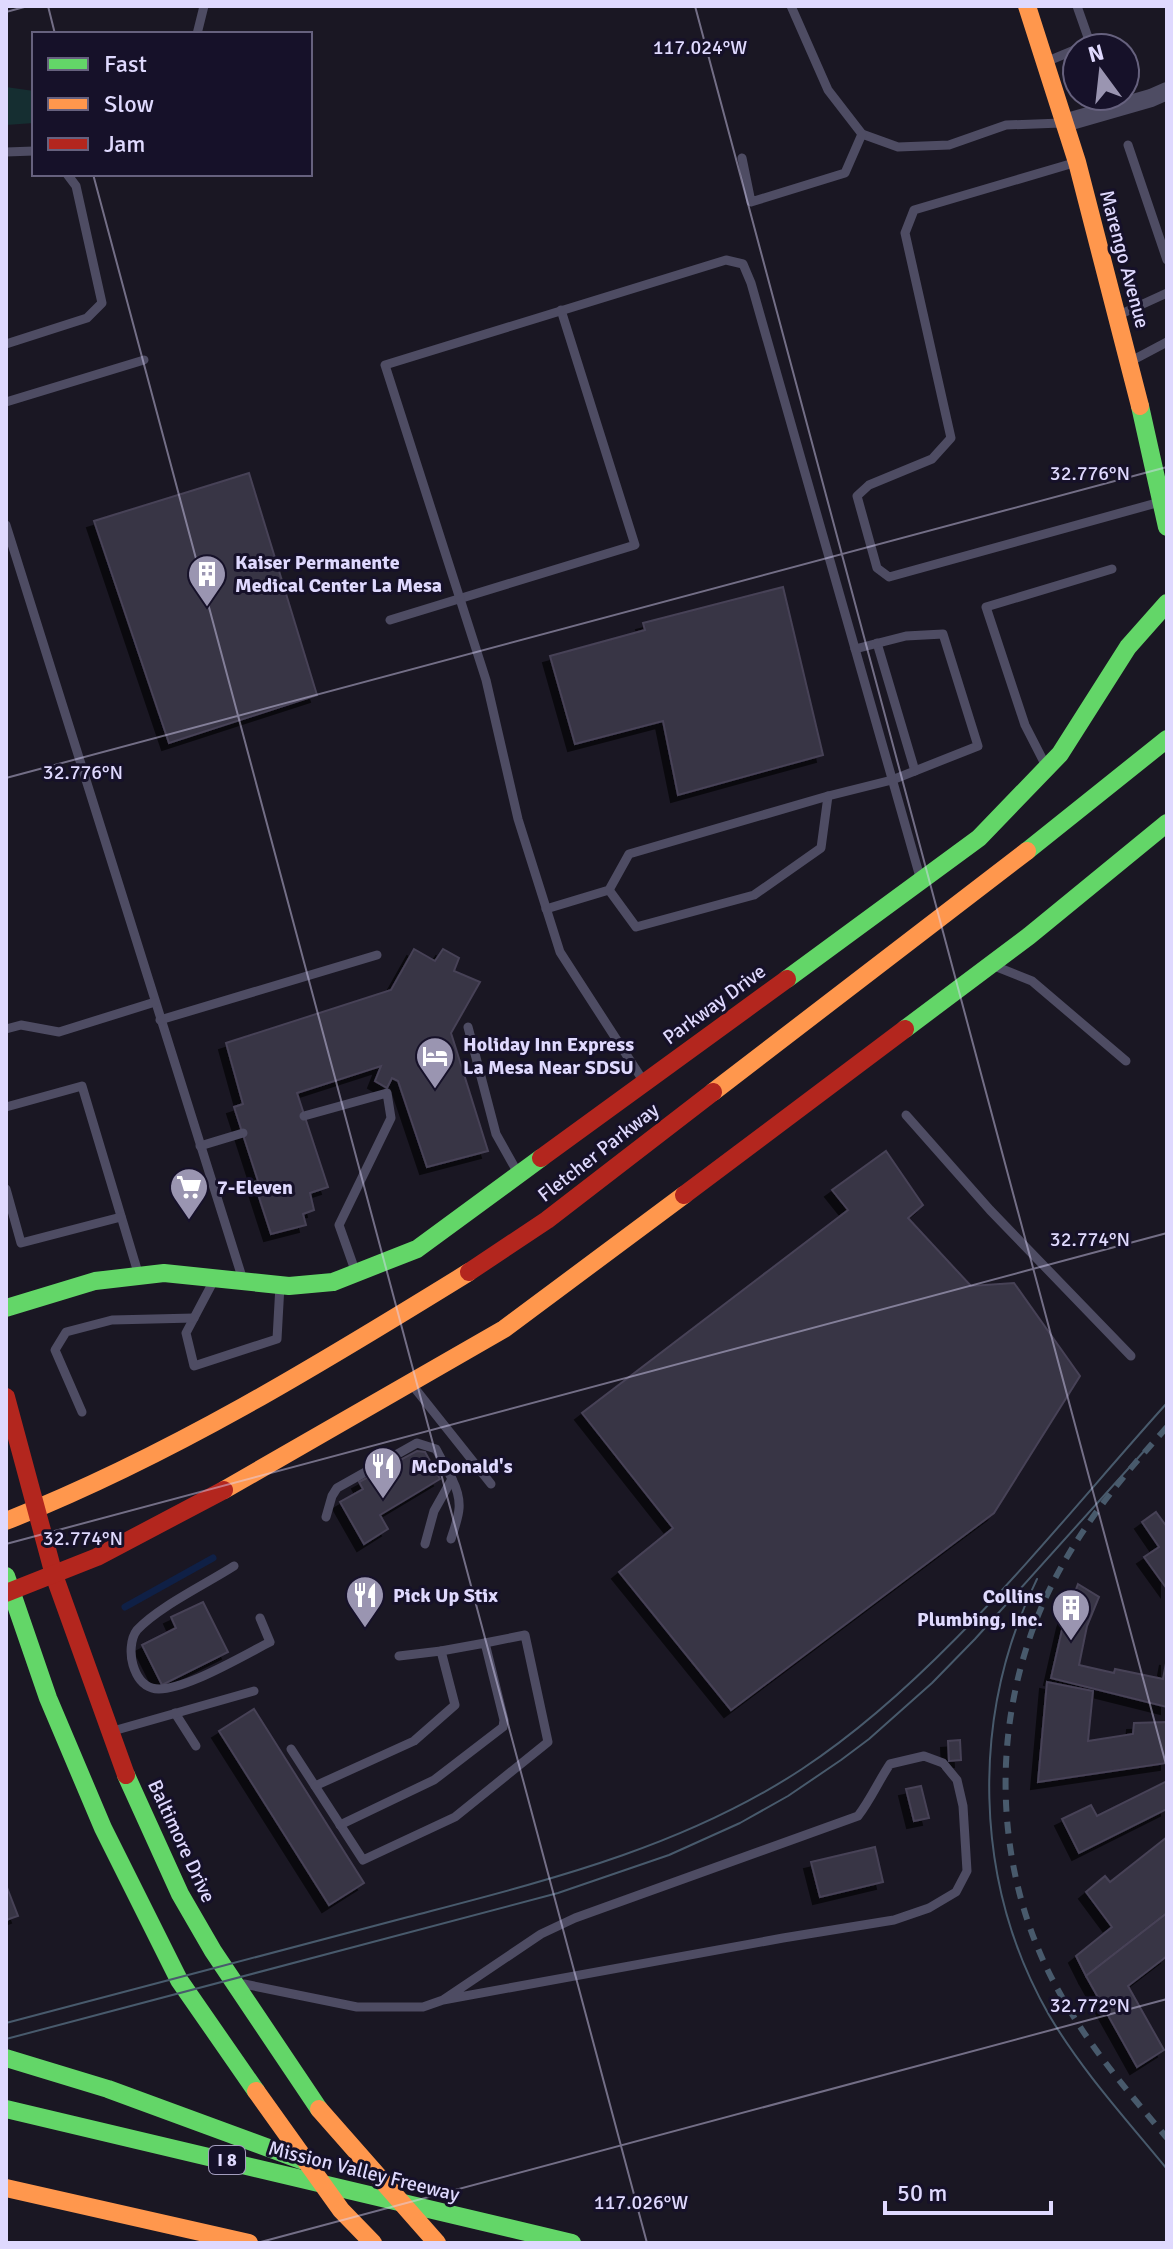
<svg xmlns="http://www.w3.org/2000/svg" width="1173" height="2249" font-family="Signika,sans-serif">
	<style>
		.green { fill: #152e31 }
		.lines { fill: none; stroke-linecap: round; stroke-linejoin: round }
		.stream { stroke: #0f2046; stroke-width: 7 }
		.building { fill: #383445; stroke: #474257; stroke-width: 2; filter: url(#shadow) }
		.lane { stroke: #4e4c63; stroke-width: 9 }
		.street { stroke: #4e4c63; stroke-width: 18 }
		.fast { stroke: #63d668; stroke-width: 18 }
		.slow { stroke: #ff974d; stroke-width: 18 }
		.jam { stroke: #b3261e; stroke-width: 18 }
		.tram { stroke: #485a6c; stroke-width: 2 }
		.rail { stroke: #485a6c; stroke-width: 6; stroke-dasharray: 12 10; stroke-linecap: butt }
		.slow-bridge { stroke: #ff974d; stroke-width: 18 }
		.ticks { fill: none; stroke: #dfd9fe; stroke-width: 2; stroke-opacity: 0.45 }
		.labels { text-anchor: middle; stroke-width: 6; stroke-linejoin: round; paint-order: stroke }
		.shield { fill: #161129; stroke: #a39dbe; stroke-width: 2 }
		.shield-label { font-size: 18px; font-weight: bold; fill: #dfd9fe }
		.street-label { font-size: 20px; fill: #dfd9fe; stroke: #161129 }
		.poi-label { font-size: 20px; font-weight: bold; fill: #dfd9fe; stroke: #161129; text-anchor: start }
		.ticks-label { font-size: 20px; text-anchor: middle; fill: #dfd9fe; stroke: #161129; stroke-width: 6; stroke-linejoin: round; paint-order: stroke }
	</style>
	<defs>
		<filter id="shadow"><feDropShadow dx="-7" dy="7" stdDeviation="0" flood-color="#0009"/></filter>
	</defs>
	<rect width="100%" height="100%" fill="#1a1723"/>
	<polygon class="green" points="6,87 34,91 34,123 6,125"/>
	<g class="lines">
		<polyline class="stream" points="125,1607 213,1558"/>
	</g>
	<g class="building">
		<polygon points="249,473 317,695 169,743 94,521"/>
		<polygon points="783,587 823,755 678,795 663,721 575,744 550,656 645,630 643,623"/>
		<polygon points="414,949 435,961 443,949 459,958 454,971 480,982 451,1033 488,1151 427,1167 398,1081 392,1078 387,1088 375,1081 381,1066 297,1093 328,1187 310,1193 314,1210 303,1214 306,1225 271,1234 254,1182 258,1181 234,1107 243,1104 226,1043 391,990"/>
		<polygon points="886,1151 923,1205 908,1218 971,1286 1014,1283 1080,1376 994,1513 731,1710 619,1572 673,1528 582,1413 848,1210 832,1190"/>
		<polygon points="417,1451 425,1452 440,1479 380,1515 388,1529 364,1544 340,1502 363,1489 359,1482"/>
		<polygon points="1156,1512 1167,1527 1167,1589 1144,1557 1159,1547 1142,1522"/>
		<polygon points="1078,1584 1099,1597 1087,1626 1079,1665 1114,1673 1115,1669 1163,1679 1167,1658 1167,1707 1051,1678 1064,1621"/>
		<polygon points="203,1602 228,1652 162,1685 142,1645 176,1628 171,1617"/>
		<polygon points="1047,1682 1093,1691 1088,1741 1133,1734 1134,1723 1166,1722 1167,1763 1038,1782"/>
		<polygon points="254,1709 364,1883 329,1905 219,1731"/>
		<polygon points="960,1740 961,1760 949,1761 948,1741"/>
		<polygon points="1167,1781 1167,1809 1079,1853 1062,1819 1091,1805 1097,1816"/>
		<polygon points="921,1786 929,1818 914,1821 906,1789"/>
		<polygon points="1167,1837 1167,1913 1086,1976 1076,1956 1112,1927 1086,1892 1105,1876 1110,1882"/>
		<polygon points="875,1847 883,1882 820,1897 811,1862"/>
		<polygon points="6,1885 18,1916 6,1920"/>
		<polygon points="1167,1913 1167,1956 1128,1986 1164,2050 1137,2067 1086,1976"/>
	</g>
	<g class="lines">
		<g class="lane">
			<polyline points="791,6 828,90 862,134 898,147 949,145 1006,125 1061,123"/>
			<polyline points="1077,6 1090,43 1079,48"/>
			<polyline points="197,34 204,6"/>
			<polyline points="1048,61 1077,49"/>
			<polyline points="1128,145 1167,260"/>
			<polyline points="6,152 34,151"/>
			<polyline points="742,158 751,202 845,173 862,134"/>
			<polyline points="1077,162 914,210 905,233 951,438 932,459 869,485 857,496 877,568 889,577 1160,502"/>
			<polyline points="1121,314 1167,293"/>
			<polyline points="6,344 87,318 102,303 76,186 67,174"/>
			<polyline points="1133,360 1167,342"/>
			<polyline points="6,402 144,360"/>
			<polyline points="6,525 242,1277"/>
			<polyline points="390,620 635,545 561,310"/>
			<polyline points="877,643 915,771"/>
			<polyline points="1045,764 1025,725 986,607 1112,569"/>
			<polyline points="609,890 636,927 754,895 821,848 828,796"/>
			<polyline points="546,909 609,890 629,854 828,796 892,780 978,746 943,634 906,636 855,649"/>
			<polyline points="997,967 1032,981 1126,1061"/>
			<polyline points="160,1020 377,955"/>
			<polyline points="468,1027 496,1134 519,1175"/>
			<polyline points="6,1029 21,1025 59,1032 155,1002"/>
			<polyline points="644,1082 560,952 518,819 486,680 385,365 726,260 743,264 751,283 920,877"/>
			<polyline points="6,1107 82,1086 139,1276"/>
			<polyline points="906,1115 990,1210 1131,1356"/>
			<polyline points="304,1116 387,1093 391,1118 339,1225 356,1273"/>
			<polyline points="200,1146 243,1133"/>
			<polyline points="6,1189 21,1243 121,1217"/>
			<polyline points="213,1282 186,1333 194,1366 277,1339 280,1285"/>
			<polyline points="413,1386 491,1484"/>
			<polyline points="82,1412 55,1350 66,1332 112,1320 194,1318"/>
			<polyline points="326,1517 332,1496 337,1488 417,1443 436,1449 452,1479 434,1511 425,1544"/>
			<path d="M451 1539C459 1515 464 1503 452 1479"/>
			<path d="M234 1566C206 1584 158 1607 137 1630 130 1639 130 1655 133 1665 136 1675 142 1685 152 1688 176 1696 246 1654 270 1642L260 1618"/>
			<polyline points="175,1713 196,1746"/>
			<polyline points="113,1731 254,1691"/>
			<polyline points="291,1749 363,1860 455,1817 548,1742 525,1635 485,1643"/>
			<polyline points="315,1786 414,1741 455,1705 441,1651 399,1656"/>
			<polyline points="340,1825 434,1780 503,1727 504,1720 485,1643 441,1651"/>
			<path d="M244 1984 357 2007H423L443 2000 541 1934 575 1918 858 1816C871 1799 878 1782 890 1764L924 1756 943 1763 957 1780 963 1806 967 1871 956 1892 929 1908 894 1920 783 1938 443 2000"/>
		</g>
		<polyline class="street" points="1064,123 1151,98 1167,91"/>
		<g class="fast">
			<polyline points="1140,406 1167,527"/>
			<polyline points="1027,851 1167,739"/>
			<polyline points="787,979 979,838 1060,754 1128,647 1167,603"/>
			<polyline points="905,1029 1029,936 1167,823"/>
			<polyline points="6,1308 95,1281 164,1273 289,1286 333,1282 417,1249 541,1158"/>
			<polyline points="6,1576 48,1698 103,1828 179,1980 256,2091"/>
			<polyline points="126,1775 180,1894 213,1951 319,2109"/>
			<polyline points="6,2058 108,2089 301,2160"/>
			<polyline points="6,2109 572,2243"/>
		</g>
		<g class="slow">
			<polyline points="1027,6 1077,162 1140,406"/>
			<polyline points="713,1092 1027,851"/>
			<polyline points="224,1490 504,1329 684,1195"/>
			<path d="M6 1521C170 1456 320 1364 469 1272"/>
			<polyline points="6,2188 249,2243"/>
		</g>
		<g class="jam">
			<polyline points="541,1158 787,979"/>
			<polyline points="684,1195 905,1029"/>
			<polyline points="469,1272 547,1220 713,1092"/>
			<polyline points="6,1397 54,1575 126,1775"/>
			<polyline points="6,1593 97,1557 224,1490"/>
		</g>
		<g class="tram">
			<path d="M1037 1579C970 1716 973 1882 1049 2015 1082 2071 1126 2119 1167 2169"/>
			<path d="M6 2023C140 1987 274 1953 408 1917 545 1881 682 1848 802 1769 940 1678 1056 1526 1167 1403"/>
			<polyline points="6,2039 558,1893 669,1855 740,1823 788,1796 841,1760 869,1739 932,1683 975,1639 1145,1450"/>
		</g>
		<path class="rail" d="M1167 1427C1130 1468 1095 1509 1067 1557 988 1690 984 1863 1062 1997 1091 2049 1129 2093 1167 2138"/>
		<g class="slow-bridge">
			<polyline points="256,2091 341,2210 373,2243"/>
			<polyline points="319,2109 437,2243"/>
		</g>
	</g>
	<path class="ticks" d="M48 6 55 34M695 6 1167 1768M6 12 28 6M93 174 647 2243M6 778 1167 467M6 1544 1167 1233M257 2243 1167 1999"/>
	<defs>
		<symbol id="building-pin" viewBox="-11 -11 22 30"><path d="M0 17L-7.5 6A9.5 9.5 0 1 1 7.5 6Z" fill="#9a95b1" stroke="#161129"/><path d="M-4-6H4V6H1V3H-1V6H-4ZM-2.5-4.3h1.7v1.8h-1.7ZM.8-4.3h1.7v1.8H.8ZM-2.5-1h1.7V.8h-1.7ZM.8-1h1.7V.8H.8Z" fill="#fff"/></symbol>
		<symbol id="hotel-pin" viewBox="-11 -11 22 30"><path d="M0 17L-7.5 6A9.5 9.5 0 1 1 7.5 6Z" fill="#9a95b1" stroke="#161129"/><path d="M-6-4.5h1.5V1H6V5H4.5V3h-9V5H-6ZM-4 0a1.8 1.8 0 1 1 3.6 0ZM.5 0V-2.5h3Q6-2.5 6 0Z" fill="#fff"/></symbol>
		<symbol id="supermarket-pin" viewBox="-11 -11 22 30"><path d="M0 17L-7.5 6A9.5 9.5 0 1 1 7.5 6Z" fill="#9a95b1" stroke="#161129"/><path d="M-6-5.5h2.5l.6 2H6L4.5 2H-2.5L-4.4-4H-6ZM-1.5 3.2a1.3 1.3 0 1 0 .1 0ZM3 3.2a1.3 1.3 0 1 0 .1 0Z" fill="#fff"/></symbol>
		<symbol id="restaurant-pin" viewBox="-11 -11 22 30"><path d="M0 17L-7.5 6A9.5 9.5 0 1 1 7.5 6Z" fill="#9a95b1" stroke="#161129"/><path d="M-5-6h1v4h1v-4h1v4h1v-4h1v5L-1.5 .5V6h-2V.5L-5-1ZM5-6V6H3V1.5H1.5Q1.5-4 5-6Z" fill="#fff"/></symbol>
	</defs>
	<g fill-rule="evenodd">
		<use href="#building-pin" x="185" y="552" width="44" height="60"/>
		<use href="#hotel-pin" x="413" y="1034" width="44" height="60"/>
		<use href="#supermarket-pin" x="167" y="1165" width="44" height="60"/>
		<use href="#restaurant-pin" x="361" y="1444" width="44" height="60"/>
		<use href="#restaurant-pin" x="343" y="1573" width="44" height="60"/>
		<use href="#building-pin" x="1049" y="1586" width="44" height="60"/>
	</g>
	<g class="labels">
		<rect class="shield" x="209" y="2146" width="36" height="28" rx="6"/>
		<g class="shield-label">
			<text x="227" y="2166">I 8</text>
		</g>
		<g class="street-label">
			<text transform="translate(1125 259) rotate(75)" y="7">Marengo Avenue</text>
			<text transform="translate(714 1004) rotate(-36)" y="7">Parkway Drive</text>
			<text transform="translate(598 1152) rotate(-38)" y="7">Fletcher Parkway</text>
			<text transform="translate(182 1841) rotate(65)" y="7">Baltimore Drive</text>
			<text transform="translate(364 2171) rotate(14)" y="7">Mission Valley Freeway</text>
		</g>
		<g class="poi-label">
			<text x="235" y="569">Kaiser Permanente<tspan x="235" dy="23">Medical Center La Mesa</tspan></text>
			<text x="463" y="1051">Holiday Inn Express<tspan x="463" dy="23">La Mesa Near SDSU</tspan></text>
			<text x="217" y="1194">7-Eleven</text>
			<text x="411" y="1473">McDonald's</text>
			<text x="393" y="1602">Pick Up Stix</text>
			<text x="1043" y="1603" text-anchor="end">Collins<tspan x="1043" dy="23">Plumbing, Inc.</tspan></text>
		</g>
	</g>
	<g class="ticks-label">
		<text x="700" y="54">117.024°W</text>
		<text x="1090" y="480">32.776°N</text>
		<text x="83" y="779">32.776°N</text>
		<text x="1090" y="1246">32.774°N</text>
		<text x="83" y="1545">32.774°N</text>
		<text x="1090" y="2012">32.772°N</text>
		<text x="641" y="2209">117.026°W</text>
	</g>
	<rect width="1173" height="2249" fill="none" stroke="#dfd9fe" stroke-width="16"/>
	<rect x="32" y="32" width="280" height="144" fill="#161129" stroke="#66617e" stroke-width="2"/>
	<rect x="48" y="58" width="40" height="12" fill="#63d668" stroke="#66617e" stroke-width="2"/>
	<text x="104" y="72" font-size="24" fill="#dfd9fe">Fast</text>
	<rect x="48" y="98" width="40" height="12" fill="#ff974d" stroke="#66617e" stroke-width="2"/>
	<text x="104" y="112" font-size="24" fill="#dfd9fe">Slow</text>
	<rect x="48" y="138" width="40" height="12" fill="#b3261e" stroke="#66617e" stroke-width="2"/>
	<text x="104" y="152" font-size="24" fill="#dfd9fe">Jam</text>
	<g transform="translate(1101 72) rotate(345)"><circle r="38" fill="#161129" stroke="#66617e" stroke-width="2"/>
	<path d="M0-6L14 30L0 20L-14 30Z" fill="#9a95b1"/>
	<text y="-12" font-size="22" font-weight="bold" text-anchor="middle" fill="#dfd9fe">N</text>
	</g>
	<path d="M885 2201v12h166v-12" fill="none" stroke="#dfd9fe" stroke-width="4"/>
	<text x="897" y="2201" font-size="24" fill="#dfd9fe" stroke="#161129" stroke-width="6" paint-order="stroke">50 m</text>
</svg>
